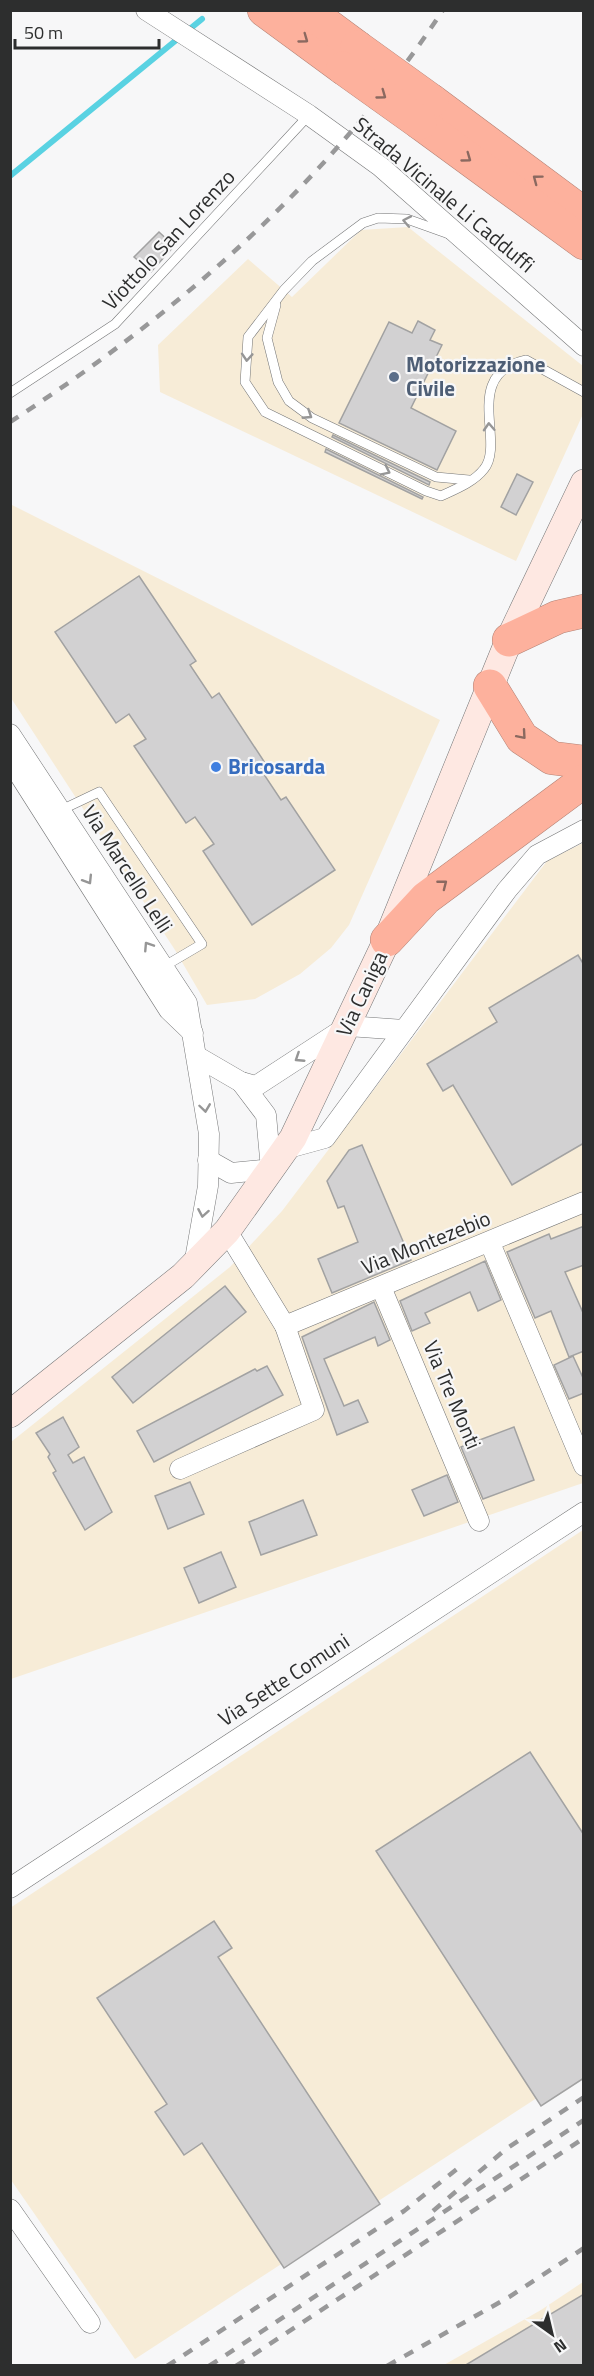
<svg xmlns="http://www.w3.org/2000/svg" width="594" height="2376" font-family="'Titillium Web',sans-serif">
	<style>
		.commercial { fill: #f7ecd7 }
		.lines { fill: none; stroke-linecap: round; stroke-linejoin: round }
		.stream { stroke: #59d2e2; stroke-width: 6 }
		.building { fill: #d2d1d2; stroke: #a2a2a2; stroke-width: 1.5 }
		.lane-casing { stroke: #747576; stroke-width: 10 }
		.street-casing { stroke: #747576; stroke-width: 21 }
		.secondary-casing { stroke: #747576; stroke-width: 28 }
		.highway-casing { stroke: #b48376; stroke-width: 34 }
		.lane { stroke: #fff; stroke-width: 9 }
		.street { stroke: #fff; stroke-width: 20 }
		.secondary { stroke: #fee8e2; stroke-width: 27 }
		.highway { stroke: #fdb19d; stroke-width: 33 }
		.rail { stroke: #989899; stroke-width: 4.5; stroke-dasharray: 10 10; stroke-linecap: butt }
		.highway-bridge-casing { stroke: #b48376; stroke-width: 34; stroke-linecap: butt }
		.highway-bridge { stroke: #fdb19d; stroke-width: 33 }
		.oneway { stroke: #8b6960 }
		.oneway2 { stroke: #969696 }
		.service-dot { fill: #5c6f8a; stroke: #f7f7f8; stroke-width: 2 }
		.shop-dot { fill: #3f7fe0; stroke: #f7f7f8; stroke-width: 2 }
		.labels { text-anchor: middle; stroke-width: 4.5; stroke-linejoin: round; paint-order: stroke }
		.street-label { font-size: 21px; fill: #2d2e2e; stroke: #f7f7f8 }
		.service-label { font-size: 21px; font-weight: bold; fill: #4e5e75; stroke: #f7f7f8; text-anchor: start }
		.shop-label { font-size: 21px; font-weight: bold; fill: #366cbe; stroke: #f7f7f8; text-anchor: start }
	</style>
	<rect width="100%" height="100%" fill="#f7f7f8"/>
	<g class="commercial">
		<polygon points="408,227 583,366 583,414 516,561 160,392 158,345 248,259 292,297 361,230"/>
		<polygon points="10,504 440,720 349,925 331,948 300,974 255,999 207,1005 175,950 11,698"/>
		<polygon points="583,843 583,1483 11,1679 11,1442 230,1267 282,1211 547,861"/>
		<polygon points="583,1530 583,2068 135,2359 11,2180 10,1908"/>
		<polygon points="583,2282 583,2365 442,2366 541,2310"/>
	</g>
	<g class="lines">
		<polyline class="stream" points="10,176 202,19"/>
	</g>
	<g class="building">
		<polygon points="159,232 174,246 151,272 134,257"/>
		<polygon points="418,321 435,330 430,340 442,345 411,408 456,431 437,470 339,423 389,322 412,333"/>
		<polygon points="333,435 430,482 429,485 332,437"/>
		<polygon points="326,449 423,497 422,499 325,452"/>
		<polygon points="517,474 533,482 516,515 501,507"/>
		<polygon points="139,576 196,661 190,665 212,698 219,693 267,766 261,770 281,800 286,797 335,870 252,925 203,851 214,844 195,817 186,823 134,746 146,739 129,714 116,723 55,632"/>
		<polygon points="578,955 584,965 584,1143 512,1185 453,1085 443,1091 427,1064 497,1022 489,1008"/>
		<polygon points="362,1145 411,1260 332,1293 318,1259 358,1242 344,1206 338,1208 327,1181 349,1150"/>
		<polygon points="584,1226 584,1265 565,1272 584,1315 584,1351 569,1357 551,1311 535,1318 507,1252 549,1234 551,1239"/>
		<polygon points="485,1261 501,1300 478,1311 470,1292 425,1313 430,1323 412,1331 400,1301"/>
		<polygon points="225,1286 246,1312 133,1403 112,1377"/>
		<polygon points="374,1302 390,1340 378,1346 375,1337 324,1359 344,1406 358,1400 368,1422 337,1435 302,1337"/>
		<polygon points="573,1356 584,1380 584,1393 569,1399 554,1365"/>
		<polygon points="267,1366 283,1395 154,1462 137,1431 255,1369 257,1371"/>
		<polygon points="63,1417 79,1447 68,1455 73,1463 84,1457 112,1512 85,1530 53,1473 56,1471 48,1457 50,1454 36,1433"/>
		<polygon points="514,1427 534,1480 483,1499 461,1447"/>
		<polygon points="447,1475 458,1502 424,1516 412,1490"/>
		<polygon points="190,1482 204,1514 168,1529 155,1496"/>
		<polygon points="303,1500 317,1535 261,1555 249,1522"/>
		<polygon points="221,1552 236,1587 199,1603 184,1568"/>
		<polygon points="530,1752 584,1835 584,2078 541,2106 376,1851"/>
		<polygon points="214,1921 232,1948 218,1957 380,2204 284,2268 202,2143 184,2155 155,2112 167,2104 97,1998"/>
		<polygon points="584,2294 584,2366 464,2366"/>
	</g>
	<g class="lines">
		<defs>
			<g id="lane">
				<path d="M449 234 407 219 378 218 363 223 312 261 284 290 248 337 245 382 265 412 426 491 441 496C456 489 474 482 484 469 506 442 461 374 526 360L584 392"/>
				<polyline points="276,305 267,338 278,382 289,401 312,418 436,477 469,480"/>
				<polyline points="10,393 115,324 309,115"/>
				<polyline points="59,811 99,792 202,944 163,967"/>
			</g>
			<g id="street">
				<polyline points="146,10 309,115 381,167 584,346"/>
				<polyline points="10,734 187,1003 209,1134 208,1186 194,1265"/>
				<polyline points="10,760 169,1010 193,1033"/>
				<polyline points="198,1057 241,1082 256,1086 348,1026 404,1030"/>
				<polyline points="285,1149 325,1138 507,890 537,855 584,830"/>
				<polyline points="208,1160 231,1173 271,1169 266,1115 241,1082"/>
				<polyline points="227,1231 285,1326 584,1202"/>
				<polyline points="490,1243 584,1466"/>
				<polyline points="381,1287 479,1521"/>
				<polyline points="180,1469 314,1410 285,1326"/>
				<polyline points="10,1888 584,1512"/>
				<polyline points="10,2209 90,2323"/>
			</g>
			<polyline id="secondary" points="10,1414 183,1276 227,1231 293,1138 387,940 509,640 584,483"/>
			<g id="highway">
				<polyline points="264,10 343,68"/>
				<polyline points="307,10 357,47"/>
				<polyline points="432,101 584,214"/>
				<polyline points="420,123 584,243"/>
				<polyline points="509,640 558,617 584,611"/>
				<polyline points="490,686 522,738 552,758 584,762"/>
				<polyline points="387,940 426,898 584,781"/>
			</g>
		</defs>
		<use href="#lane" class="lane-casing"/>
		<use href="#street" class="street-casing"/>
		<use href="#secondary" class="secondary-casing"/>
		<use href="#highway" class="highway-casing"/>
		<use href="#lane" class="lane"/>
		<use href="#street" class="street"/>
		<use href="#secondary" class="secondary"/>
		<use href="#highway" class="highway"/>
		<g class="rail">
			<path d="M10 422C179 313 332 179 443 10"/>
			<polyline points="433,2211 506,2149 584,2097"/>
			<polyline points="167,2366 404,2211 457,2169"/>
			<polyline points="209,2366 584,2120"/>
			<polyline points="236,2366 584,2138"/>
			<polyline points="387,2366 509,2297 584,2248"/>
		</g>
		<defs>
			<g id="highway-bridge">
				<polyline points="357,47 432,101"/>
				<polyline points="343,68 420,123"/>
			</g>
		</defs>
		<use href="#highway-bridge" class="highway-bridge-casing"/>
		<use href="#highway-bridge" class="highway-bridge"/>
	</g>
	<defs><path id="oneway-chevron" d="M-2-3.5L2.5 0L-2 3.5" fill="none" stroke-width="1.6" stroke-linecap="round" stroke-linejoin="round" transform="scale(1.5)"/></defs>
	<g class="oneway">
		<use href="#oneway-chevron" transform="translate(304 39) rotate(36)"/>
		<use href="#oneway-chevron" transform="translate(382 95) rotate(36)"/>
		<use href="#oneway-chevron" transform="translate(467 158) rotate(36)"/>
		<use href="#oneway-chevron" transform="translate(537 179) rotate(-143)"/>
		<use href="#oneway-chevron" transform="translate(522 735) rotate(49)"/>
		<use href="#oneway-chevron" transform="translate(443 884) rotate(-38)"/>
	</g>
	<g class="oneway2">
		<use href="#oneway-chevron" transform="translate(407 221) rotate(-169)"/>
		<use href="#oneway-chevron" transform="translate(247 357) rotate(94)"/>
		<use href="#oneway-chevron" transform="translate(308 415) rotate(33)"/>
		<use href="#oneway-chevron" transform="translate(489 427) rotate(-93)"/>
		<use href="#oneway-chevron" transform="translate(386 471) rotate(26)"/>
		<use href="#oneway-chevron" transform="translate(88 880) rotate(58)"/>
		<use href="#oneway-chevron" transform="translate(148 946) rotate(-123)"/>
		<use href="#oneway-chevron" transform="translate(299 1058) rotate(147)"/>
		<use href="#oneway-chevron" transform="translate(205 1108) rotate(82)"/>
		<use href="#oneway-chevron" transform="translate(203 1213) rotate(100)"/>
	</g>
	<circle class="service-dot" cx="394" cy="377" r="6"/>
	<circle class="shop-dot" cx="216" cy="767" r="6"/>
	<g class="labels">
		<g class="street-label">
			<text transform="translate(444 195) rotate(40)" y="7">Strada Vicinale Li Cadduffi</text>
			<text transform="translate(169 240) rotate(-47)" y="7">Viottolo San Lorenzo</text>
			<text transform="translate(127 869) rotate(57)" y="7">Via Marcello Lelli</text>
			<text transform="translate(362 994) rotate(-65)" y="7">Via Caniga</text>
			<text transform="translate(426 1243) rotate(-22)" y="7">Via Montezebio</text>
			<text transform="translate(452 1395) rotate(67)" y="7">Via Tre Monti</text>
			<text transform="translate(284 1680) rotate(-33)" y="7">Via Sette Comuni</text>
		</g>
		<g class="service-label">
			<text x="406" y="372">Motorizzazione<tspan x="406" dy="24">Civile</tspan></text>
		</g>
		<g class="shop-label">
			<text x="228" y="774">Bricosarda</text>
		</g>
	</g>
	<rect width="594" height="2376" fill="none" stroke="#2d2e2e" stroke-width="24"/>
	<g transform="translate(552 2334) rotate(146)" stroke="#f7f7f8" stroke-width="4.5" paint-order="stroke">
	<path d="M0-4.5L10 22L0 15L-10 22Z" fill="#2d2e2e"/>
	<text y="-9" font-size="16" font-weight="bold" text-anchor="middle" fill="#2d2e2e">N</text>
	</g>
	<path d="M15 39v9h144v-9" fill="none" stroke="#2d2e2e" stroke-width="3"/>
	<text x="24" y="39" font-size="18" fill="#2d2e2e" stroke="#f7f7f8" stroke-width="4.5" paint-order="stroke">50 m</text>
</svg>
